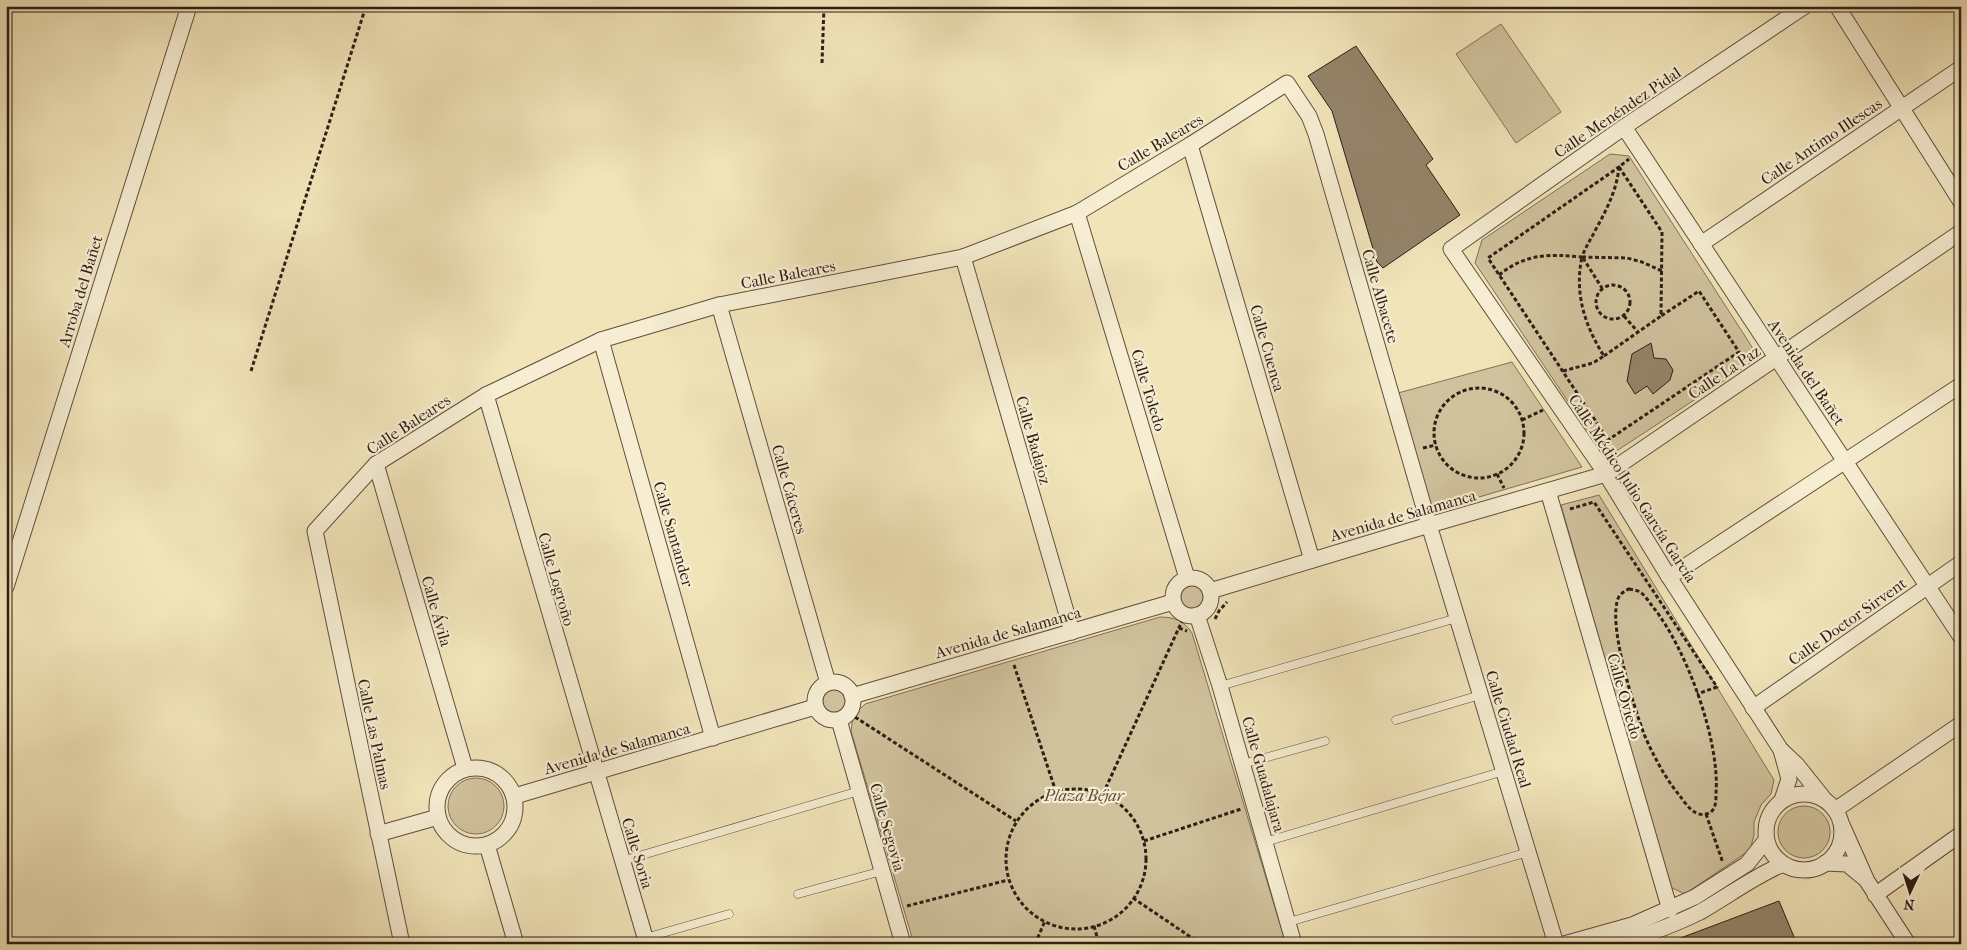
<svg xmlns="http://www.w3.org/2000/svg" width="1967" height="950" font-family="'IM FELL French Canon',serif">
	<style>
		.green { fill: #d0c29d; stroke: #807059 }
		.building { fill: #94846a; stroke: #2f1d15 }
		.lines { fill: none; stroke-linecap: round; stroke-linejoin: round }
		.lane-casing { stroke: #604f3e; stroke-width: 9 }
		.street-casing { stroke: #604f3e; stroke-width: 17 }
		.path { stroke: #2f1d15; stroke-width: 3; stroke-dasharray: 4 2.5; stroke-linecap: butt }
		.lane { stroke: #f6edd2; stroke-width: 8 }
		.street { stroke: #f6edd2; stroke-width: 15 }
		.labels { text-anchor: middle; stroke-width: 4.5; stroke-linejoin: round; paint-order: stroke }
		.street-label { font-size: 16px; fill: #2f1d15; stroke: #f6edd2 }
		.park-label { font-size: 16px; font-style: italic; fill: #5f4f3e; stroke: #f6edd2 }
	</style>
	<rect width="100%" height="100%" fill="#f1e4b9"/>
	<filter id="stains"><feTurbulence type="fractalNoise" baseFrequency=".004" numOctaves="4"/><feColorMatrix values="0 0 0 0 .2 0 0 0 0 .09 0 0 0 0 .02 0 0 0 .5 -.17"/></filter>
	<radialGradient id="worn" r=".72"><stop offset=".6" stop-color="#630" stop-opacity="0"/><stop offset="1" stop-color="#630" stop-opacity=".3"/></radialGradient>
	<g class="green">
		<polygon points="1501,24 1561,112 1516,143 1456,54"/>
		<polygon points="1610,154 1629,156 1752,347 1749,364 1615,452 1600,449 1475,263 1482,240"/>
		<polygon points="1512,362 1582,467 1431,511 1398,393"/>
		<polygon points="1599,495 1774,780 1771,794 1761,805 1754,822 1754,835 1750,850 1685,894 1670,887 1561,505"/>
		<circle cx="1192" cy="596" r="13"/>
		<path d="M1160 617C1175 617 1184 621 1192 633L1286 944H914L851 731 853 716 865 704Z"/>
		<circle cx="834" cy="701" r="13"/>
		<circle cx="476" cy="806" r="28"/>
		<circle cx="1804" cy="832" r="26"/>
	</g>
	<g class="building">
		<polygon points="1356,46 1433,159 1426,165 1460,215 1383,268 1377,262 1332,111 1308,76"/>
		<polygon points="1651,343 1654,358 1666,359 1673,370 1670,380 1653,394 1647,386 1635,394 1627,381 1632,354"/>
		<polygon points="1779,901 1797,944 1670,944 1670,942"/>
	</g>
	<g class="lines">
		<defs>
			<g id="lane">
				<polyline points="1220,686 1457,618"/>
				<polyline points="1396,720 1480,695"/>
				<polyline points="1243,764 1325,741"/>
				<polyline points="1265,842 1504,771"/>
				<polyline points="622,861 859,791"/>
				<polyline points="798,894 882,871"/>
				<polyline points="1289,922 1528,852"/>
				<polyline points="645,938 729,914"/>
			</g>
			<g id="street">
				<polyline points="1805,6 1624,127 1451,249 1606,474 1669,577 1781,750 1797,765 1824,799"/>
				<polyline points="1837,6 1961,202"/>
				<polyline points="1624,127 1961,637"/>
				<polyline points="1190,145 1312,560"/>
				<polyline points="1077,213 1187,578"/>
				<polyline points="1701,244 1961,68"/>
				<polyline points="963,257 1072,632"/>
				<polyline points="719,305 828,683"/>
				<polyline points="601,340 713,738"/>
				<polyline points="486,395 647,944"/>
				<polyline points="376,464 465,768"/>
				<polyline points="1548,491 1670,910"/>
				<polyline points="1669,577 1961,385"/>
				<circle cx="1192" cy="597" r="19"/>
				<polyline points="6,587 189,6"/>
				<polyline points="1210,591 1429,525 1606,474 1961,232"/>
				<polyline points="1197,615 1220,686 1294,944"/>
				<circle cx="834" cy="701" r="19"/>
				<polyline points="852,696 1173,602"/>
				<polyline points="1753,708 1961,563"/>
				<polyline points="839,720 903,944"/>
				<polyline points="1781,750 1789,779 1782,800"/>
				<circle cx="476" cy="807" r="39"/>
				<circle cx="1804" cy="832" r="38"/>
				<polyline points="515,796 815,707"/>
				<polyline points="1835,810 1961,724"/>
				<polyline points="1842,825 1867,881 1908,944"/>
				<polyline points="378,834 438,817"/>
				<polyline points="487,845 516,944"/>
				<polyline points="1825,863 1847,864 1864,878"/>
				<polyline points="1875,895 1961,834"/>
				<polyline points="402,944 315,531 376,464 486,395 601,340 719,305 963,257 1077,213 1190,145 1287,83 1309,116 1316,134 1429,525 1556,944"/>
				<polyline points="1564,944 1632,925 1695,897 1747,864 1766,840"/>
				<path d="M1617 944C1646 935 1674 925 1700 912 1728 896 1753 877 1783 864"/>
			</g>
		</defs>
		<use href="#lane" class="lane-casing"/>
		<use href="#street" class="street-casing"/>
		<g class="path">
			<polyline points="822,63 824,6"/>
			<polygon points="1619,167 1662,232 1661,316 1699,291 1739,352 1608,440 1488,258"/>
			<polyline points="1582,257 1627,258 1642,262 1662,271"/>
			<polyline points="1583,258 1602,288"/>
			<path d="M1499 275C1526 253 1550 254 1582 257 1586 246 1591 239 1596 229 1607 209 1617 189 1619 167L1629 159"/>
			<circle cx="1613" cy="302" r="17"/>
			<polyline points="1624,316 1638,332"/>
			<polyline points="1604,356 1661,316"/>
			<polyline points="251,371 366,6"/>
			<path d="M1563 371 1593 363 1604 356C1585 326 1574 293 1582 257"/>
			<circle cx="1479" cy="433" r="45"/>
			<polyline points="1522,420 1543,410"/>
			<polyline points="1423,448 1436,445"/>
			<polyline points="1497,474 1504,488"/>
			<polyline points="1570,509 1594,502 1717,687 1697,694"/>
			<path d="M1629 589C1633 590 1637 590 1640 592 1645 595 1649 602 1653 607 1686 648 1720 740 1716 793 1716 802 1716 812 1706 814 1694 817 1686 804 1680 796 1665 778 1653 755 1644 734 1633 704 1610 631 1617 602 1618 595 1624 591 1629 589Z"/>
			<polyline points="1215,619 1219,611 1227,602"/>
			<polyline points="1179,628 1187,631"/>
			<polyline points="1014,665 1056,792"/>
			<polyline points="855,717 1016,821"/>
			<circle cx="1076" cy="859" r="70"/>
			<polyline points="1103,794 1182,621"/>
			<polyline points="1706,814 1723,863"/>
			<polyline points="1144,841 1241,809"/>
			<polyline points="1133,898 1201,944"/>
			<polyline points="907,906 1008,880"/>
			<polyline points="1094,926 1099,944"/>
			<polyline points="1035,944 1045,921"/>
		</g>
		<use href="#lane" class="lane"/>
		<use href="#street" class="street"/>
	</g>
	<g class="labels">
		<g class="street-label">
			<text transform="translate(1617 112) rotate(-34)" y="6">Calle Menéndez Pidal</text>
			<text transform="translate(1821 141) rotate(-34)" y="6">Calle Antimo Illescas</text>
			<text transform="translate(1160 142) rotate(-31)" y="6">Calle Baleares</text>
			<text transform="translate(788 274) rotate(-11)" y="6">Calle Baleares</text>
			<text transform="translate(80 291) rotate(-73)" y="6">Arroba del Bañet</text>
			<text transform="translate(1381 296) rotate(74)" y="6">Calle Albacete</text>
			<text transform="translate(1268 348) rotate(74)" y="6">Calle Cuenca</text>
			<text transform="translate(1724 372) rotate(-34)" y="6">Calle La Paz</text>
			<text transform="translate(1807 372) rotate(56)" y="6">Avenida del Bañet</text>
			<text transform="translate(1149 390) rotate(73)" y="6">Calle Toledo</text>
			<text transform="translate(408 424) rotate(-33)" y="6">Calle Baleares</text>
			<text transform="translate(1034 440) rotate(74)" y="6">Calle Badajoz</text>
			<text transform="translate(1633 488) rotate(57)" y="6">Calle Médico Julio García García</text>
			<text transform="translate(790 489) rotate(74)" y="6">Calle Cáceres</text>
			<text transform="translate(1403 515) rotate(-16)" y="6">Avenida de Salamanca</text>
			<text transform="translate(674 534) rotate(74)" y="6">Calle Santander</text>
			<text transform="translate(557 579) rotate(74)" y="6">Calle Logroño</text>
			<text transform="translate(437 611) rotate(74)" y="6">Calle Ávila</text>
			<text transform="translate(1847 621) rotate(-35)" y="6">Calle Doctor Sirvent</text>
			<text transform="translate(1008 632) rotate(-16)" y="6">Avenida de Salamanca</text>
			<text transform="translate(1625 696) rotate(74)" y="6">Calle Oviedo</text>
			<text transform="translate(1509 729) rotate(73)" y="6">Calle Ciudad Real</text>
			<text transform="translate(375 734) rotate(78)" y="6">Calle Las Palmas</text>
			<text transform="translate(617 748) rotate(-16)" y="6">Avenida de Salamanca</text>
			<text transform="translate(1264 774) rotate(74)" y="6">Calle Guadalajara</text>
			<text transform="translate(888 827) rotate(74)" y="6">Calle Segovia</text>
			<text transform="translate(638 853) rotate(73)" y="6">Calle Soria</text>
		</g>
		<g class="park-label">
			<text x="1084" y="801">Plaza Béjar</text>
		</g>
	</g>
	<rect width="1967" height="950" fill="none" stroke="#f1e4b9" stroke-width="25"/>
	<rect x="8" y="8" width="1952" height="935" fill="none" stroke="#2f1d15" stroke-width="2.5"/>
	<rect x="12" y="12" width="1942" height="925" fill="none" stroke="#2f1d15"/>
	<g transform="translate(1910 892) rotate(184)" stroke="#f6edd2" stroke-width="4" paint-order="stroke">
	<path d="M0-4L9 19L0 12L-9 19Z" fill="#2f1d15"/>
	<text y="-8" font-size="14" font-weight="bold" text-anchor="middle" fill="#2f1d15">N</text>
	</g>
	<rect width="100%" height="100%" filter="url(#stains)"/>
	<rect width="100%" height="100%" fill="url(#worn)"/>
</svg>
